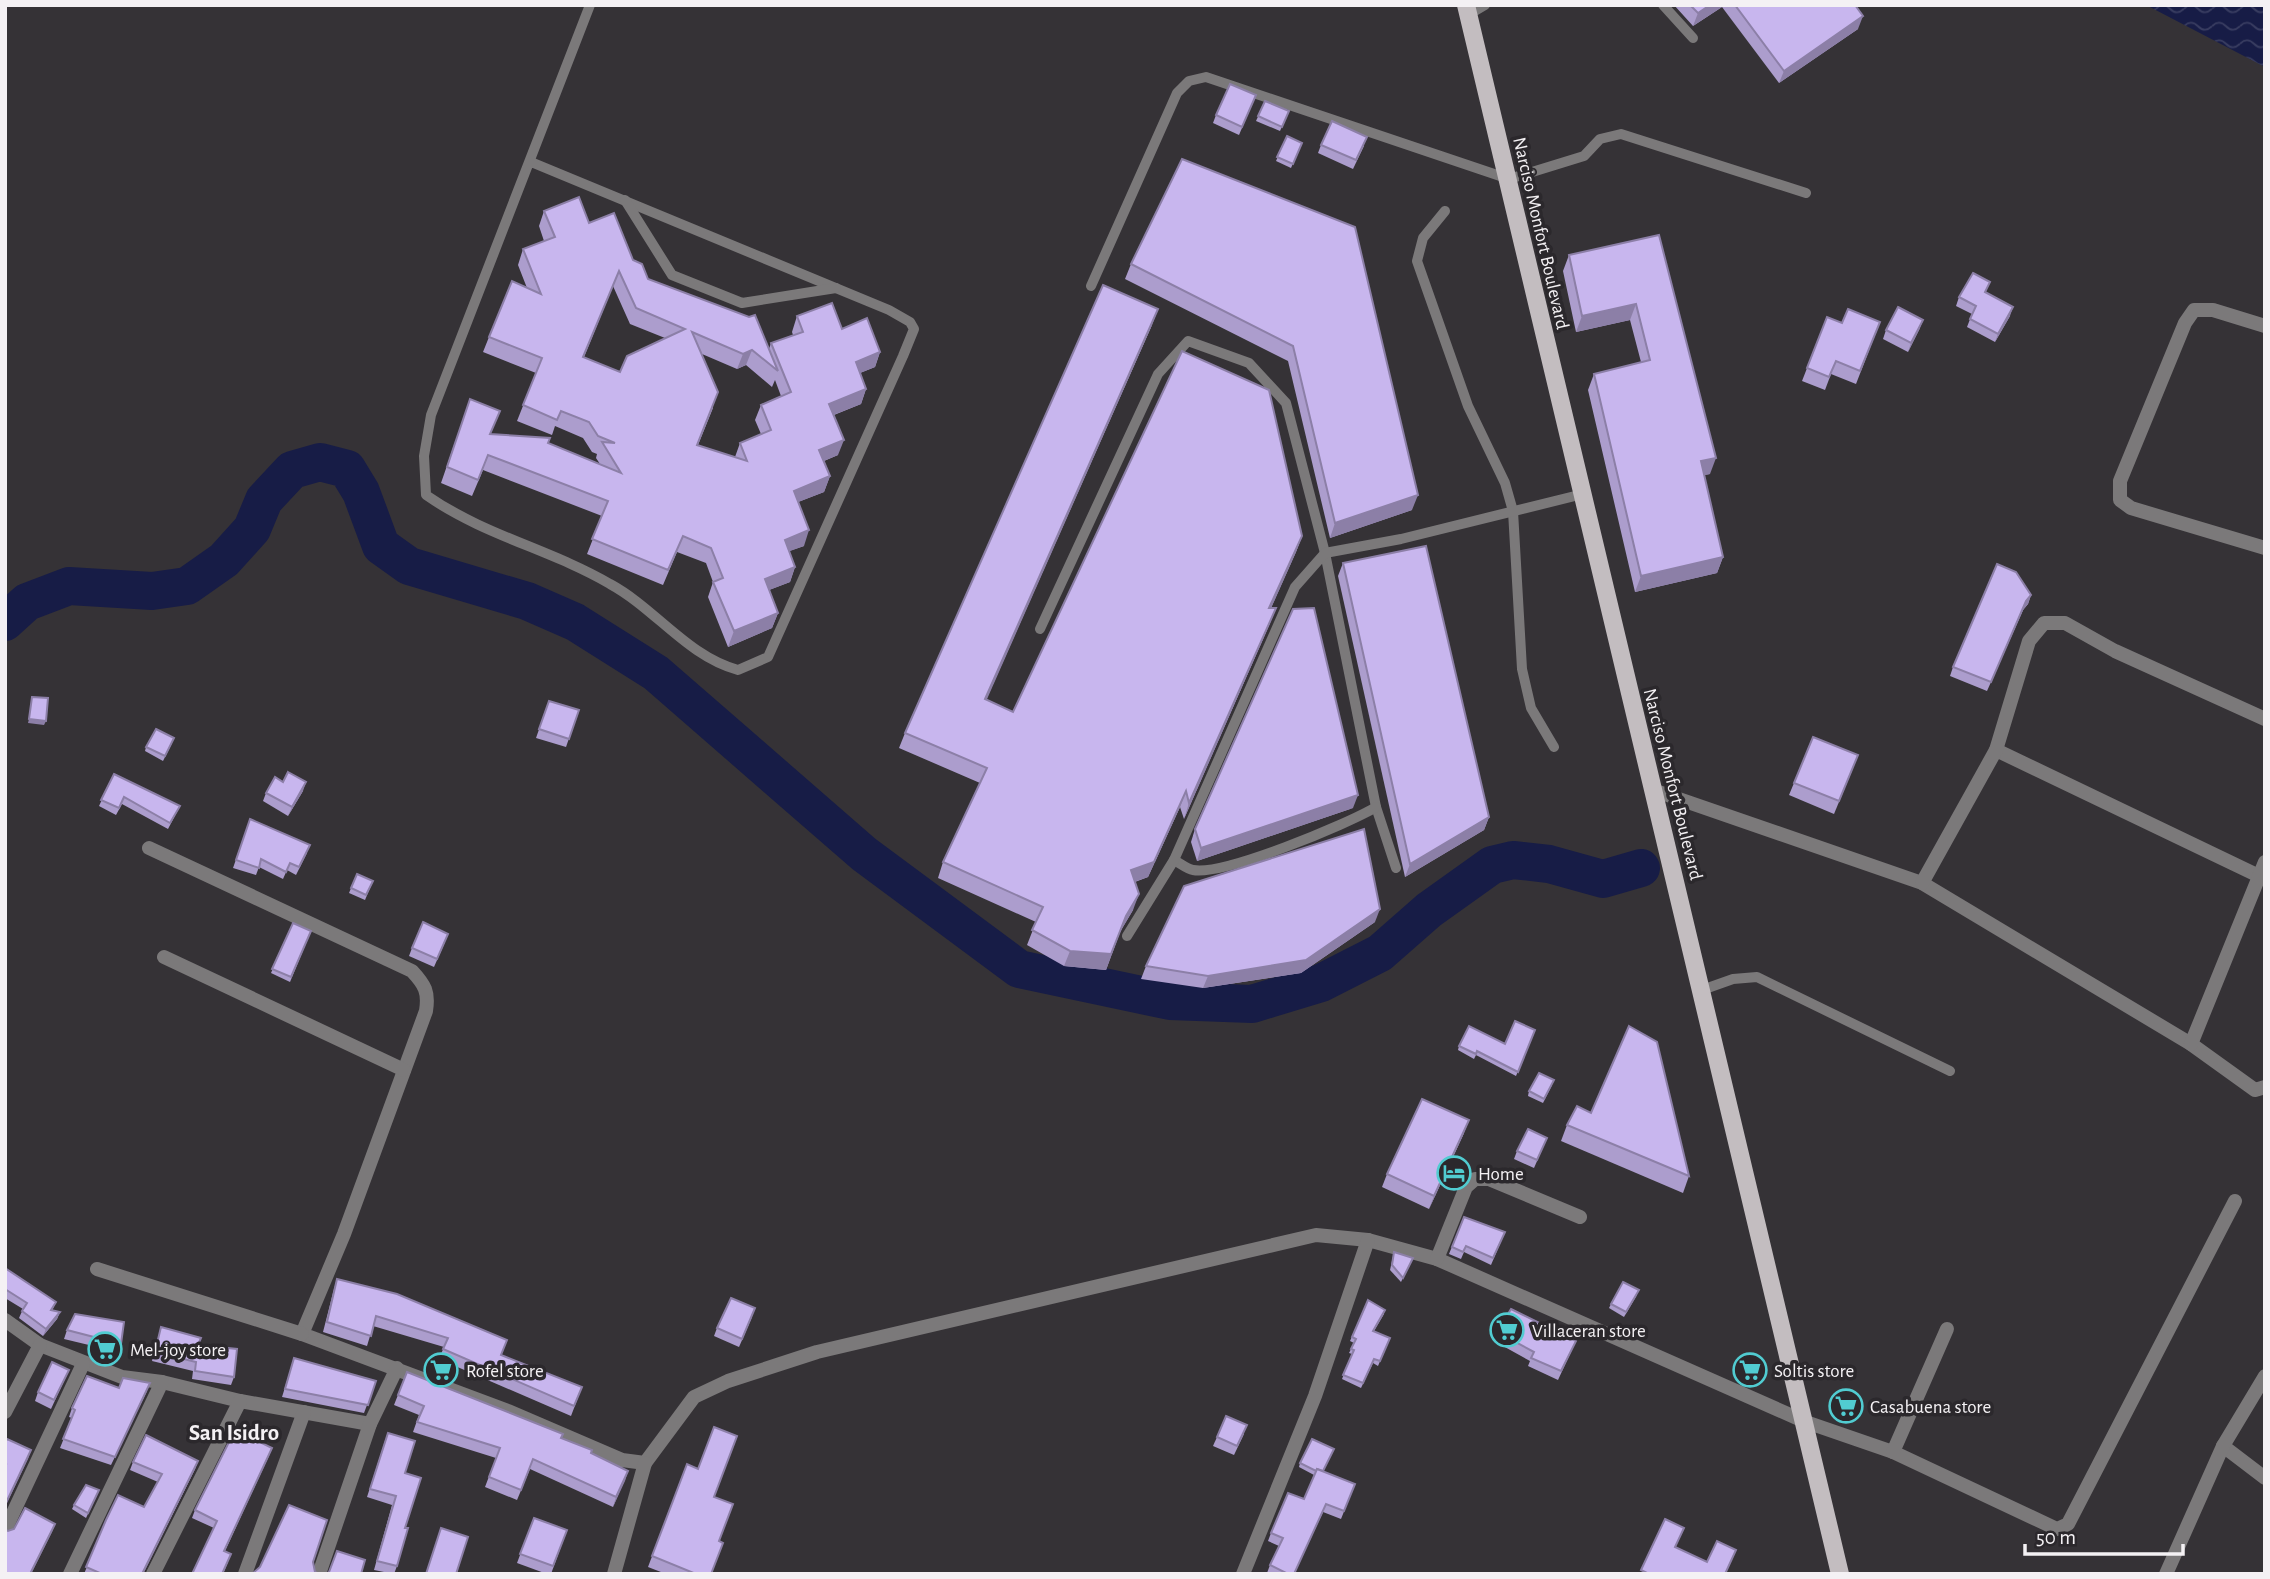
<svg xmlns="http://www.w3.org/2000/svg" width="2270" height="1579" font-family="'Alegreya Sans',sans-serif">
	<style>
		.water { fill: url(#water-waves) }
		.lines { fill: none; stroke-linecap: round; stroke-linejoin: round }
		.river { stroke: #171c46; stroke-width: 38 }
		.lane { stroke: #7b797a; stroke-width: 10 }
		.street { stroke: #7b797a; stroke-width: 14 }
		.primary { stroke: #c3bdc0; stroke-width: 18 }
		.wall { fill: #ac9dcd; fill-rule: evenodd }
		.shaded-wall { fill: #8c7fa7 }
		.building { fill: #c8b6ee; stroke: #8c7fa7; stroke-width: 2; fill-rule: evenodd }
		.labels { text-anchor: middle; stroke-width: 7; stroke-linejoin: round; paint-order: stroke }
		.street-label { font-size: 19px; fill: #f4f1f4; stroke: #2b282c }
		.poi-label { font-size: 19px; fill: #f4f1f4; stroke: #2b282c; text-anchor: start }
		.quarter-label { font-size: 23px; font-weight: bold; fill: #f4f1f4; stroke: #2b282c }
	</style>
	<defs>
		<pattern id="water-waves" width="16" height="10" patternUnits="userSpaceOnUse" patternTransform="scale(1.75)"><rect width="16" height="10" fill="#171c46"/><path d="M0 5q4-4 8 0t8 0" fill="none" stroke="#393d61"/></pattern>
	</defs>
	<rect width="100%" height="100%" fill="#353236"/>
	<polygon class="water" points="2146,5 2265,5 2265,67"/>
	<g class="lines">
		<polyline class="river" points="5,622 27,602 69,586 152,591 187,586 224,560 252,529 264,500 292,470 320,462 347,469 361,492 381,546 409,566 527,601 575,622 656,673 864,854 1019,969 1170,1001 1252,1004 1321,983 1380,953 1429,910 1492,865 1513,860 1549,864 1603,879 1641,868"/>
		<g class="lane">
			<polyline points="1663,5 1693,38"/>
			<polyline points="1468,15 1485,5"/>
			<path d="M531 162 889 310 910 322 914 329 903 356 768 657 738 670C687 656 656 609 610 584 550 549 485 536 426 495L424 456 431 415 590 5"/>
			<polyline points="625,200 672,275 742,303 836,288"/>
			<polyline points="1445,211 1423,238 1417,261 1468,406 1505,483 1513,511 1522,669 1531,708 1554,747"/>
			<polyline points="1091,286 1177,93 1189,81 1206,77 1509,179 1584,156 1600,139 1621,134 1806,193"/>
			<polyline points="1040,629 1158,374 1188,341 1249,363 1286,403 1325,553 1376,807 1396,868"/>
			<path d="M1174 860C1180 863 1187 869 1193 870 1223 876 1348 824 1376 807"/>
			<polyline points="1127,936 1174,860 1295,587 1325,553 1401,539 1583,494"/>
			<polyline points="1702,990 1733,979 1757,977 1950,1071"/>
		</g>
		<g class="street">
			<polyline points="2265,326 2213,310 2194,310 2185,323 2120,481 2120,500 2131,508 2265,548"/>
			<polyline points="1996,750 2259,876"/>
			<polyline points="1653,790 1922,883 2191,1044 2255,1090 2265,1087"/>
			<path d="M149 848 412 971C425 985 429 992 426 1011L344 1234 302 1334 508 1411 622 1460 645 1463 694 1397 728 1381 817 1352 1316 1235 1368 1240 1437 1259 1806 1422 1893 1452 2057 1529 2068 1524 2235 1201"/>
			<polyline points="1922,883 1996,750 2029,641 2044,623 2065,623 2115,651 2265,719"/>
			<polyline points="164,957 404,1070"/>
			<polyline points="2191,1044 2265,862"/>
			<polyline points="1437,1259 1466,1187 1475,1179 1489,1179 1580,1217"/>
			<polyline points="97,1269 302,1334"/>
			<polyline points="5,1320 40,1345 122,1377 162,1382 240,1401 370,1424"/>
			<polyline points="5,1412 40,1345"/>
			<polyline points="2223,1446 2265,1478"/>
			<polyline points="1893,1452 1947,1329"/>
			<polyline points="5,1530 83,1364"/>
			<polyline points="70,1574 162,1382"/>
			<polyline points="153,1574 240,1401"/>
			<polyline points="245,1574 304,1412"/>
			<polyline points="319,1574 370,1424 397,1368"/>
			<polyline points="614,1574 645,1463"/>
			<polyline points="1243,1574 1315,1396 1368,1240"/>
			<polyline points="2166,1574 2223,1446 2265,1376"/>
		</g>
		<polyline class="primary" points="1466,5 1840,1574"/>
	</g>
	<g class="wall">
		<polygon points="1674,5 1855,5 1858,29 1779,83 1722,7 1693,26"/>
		<polygon points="1256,95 1239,135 1213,123 1216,115"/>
		<polygon points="1265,101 1289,111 1280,131 1256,121"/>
		<polygon points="1287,136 1302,143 1291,168 1276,161"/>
		<polygon points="1321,145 1364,146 1353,169 1318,153"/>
		<polygon points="1182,159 1412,510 1330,538 1288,361 1125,279 1131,264"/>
		<path d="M544 211 589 223 633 260 648 279 769 349 771 343 793 335 792 332 797 316 842 329 880 352 875 367 860 373 866 389 861 404 834 415 838 455 824 461 830 476 824 492 798 502 804 546 789 551 795 567 790 582 769 590 778 613 772 628 728 647 708 597 713 582 706 563 677 552 663 585 587 554 602 516 483 470 472 496 441 483 470 399 491 434 548 443 600 464 596 458 597 454 592 452 583 438 555 426 552 435 517 421 536 373 483 352 489 337 527 288 518 265 523 249 544 241 539 226ZM613 286 630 324 665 338 620 372 584 357ZM702 354 737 369 746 365 772 387 775 380 781 396 761 405 755 420 761 434 740 443 735 457 698 445 713 408Z"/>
		<polygon points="1659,235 1710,474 1704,475 1723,557 1717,573 1635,592 1588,390 1594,374 1641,362 1630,320 1576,332 1563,271 1569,255"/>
		<polygon points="1986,293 2010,316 1995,342 1967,327 1972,314 1956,306 1959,297"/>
		<polygon points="1827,317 1842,323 1880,322 1856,384 1831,374 1825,390 1802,381"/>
		<polygon points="1152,325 986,700 1013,712 1302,536 1296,552 1271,608 1270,623 1184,819 1180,807 1148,877 1135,882 1133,910 1120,932 1106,970 1064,966 1027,945 1036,922 938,878 943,862 980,783 899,748 905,733"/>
		<polygon points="1920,328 1908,352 1883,339 1886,330"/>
		<polygon points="1343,563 1489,817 1484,830 1405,877 1338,576"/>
		<polygon points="2031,595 2028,604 2023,610 1987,691 1950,676 1953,667"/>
		<polygon points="549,701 579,710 566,747 536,738"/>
		<polygon points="172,743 163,761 145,751 146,747"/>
		<polygon points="1853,768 1834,814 1789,795 1794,783"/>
		<polygon points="114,774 180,806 168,829 122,804 116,815 99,806"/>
		<polygon points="283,782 303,791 288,816 263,801 266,793"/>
		<polygon points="1353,808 1197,861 1191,842 1195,829"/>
		<polygon points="250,819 307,853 296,875 287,870 283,879 259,867 256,875 233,868"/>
		<polygon points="357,874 373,881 365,900 349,893"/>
		<polygon points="1375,922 1301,973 1203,988 1141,979 1146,966"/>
		<polygon points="293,923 311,931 290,982 271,973"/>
		<polygon points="445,942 434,967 409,956 412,948"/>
		<polygon points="1535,1030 1516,1076 1476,1055 1474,1059 1458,1050 1459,1046 1505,1044"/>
		<polygon points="1552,1085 1543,1103 1528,1096 1529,1091"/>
		<polygon points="1591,1113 1689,1176 1683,1193 1561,1141 1567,1125"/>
		<polygon points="1464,1133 1429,1209 1382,1187 1387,1174"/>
		<polygon points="1547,1138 1534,1168 1514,1159 1517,1151"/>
		<polygon points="1464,1217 1505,1232 1491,1265 1464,1252 1461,1259 1449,1254"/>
		<polygon points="1394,1252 1413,1258 1401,1282 1390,1270"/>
		<polygon points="5,1268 56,1302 52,1311 60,1312 57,1319 43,1336 19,1318 23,1309 5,1298"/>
		<polygon points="337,1279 501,1355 582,1387 571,1416 439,1359 444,1347 373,1326 367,1346 323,1332 334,1289"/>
		<polygon points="1637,1295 1624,1317 1609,1308 1611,1304"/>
		<polygon points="1368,1300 1384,1314 1374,1331 1390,1338 1378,1366 1373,1363 1361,1388 1342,1379 1352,1354 1349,1353 1354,1343 1350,1341"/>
		<polygon points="752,1317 739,1347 714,1336 717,1328"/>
		<polygon points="161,1327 199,1345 234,1377 231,1385 192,1379 193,1371 152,1361"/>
		<polygon points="67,1330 121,1344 118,1352 64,1339"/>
		<polygon points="1497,1332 1576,1341 1558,1380 1528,1366 1530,1361 1494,1341"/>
		<polygon points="294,1358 376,1381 364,1413 282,1397"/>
		<polygon points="69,1370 51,1409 35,1401 38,1392"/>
		<polygon points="407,1372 561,1438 628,1471 613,1507 530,1469 517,1500 485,1487 496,1458 413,1432 419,1415 394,1405"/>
		<polygon points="119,1388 147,1391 111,1465 60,1448 72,1418 69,1417 72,1408"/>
		<polygon points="1244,1434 1234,1455 1213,1446 1217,1437"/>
		<polygon points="385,1441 405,1473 405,1528 397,1566 394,1574 374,1570 392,1505 367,1497"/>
		<polygon points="272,1448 225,1551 228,1562 223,1574 192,1574 214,1528 192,1518 195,1510"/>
		<polygon points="198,1461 195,1469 143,1574 84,1574 106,1520 144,1507 158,1482 130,1470 133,1462"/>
		<polygon points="1300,1463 1355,1484 1341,1519 1323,1512 1294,1574 1268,1574 1267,1573 1270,1565 1279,1546 1268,1541 1271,1533 1304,1499 1314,1475 1299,1467"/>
		<polygon points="687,1464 714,1497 719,1541 711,1574 666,1574 648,1567"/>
		<polygon points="97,1495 86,1518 72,1509 74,1505"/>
		<polygon points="534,1518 567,1530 551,1574 547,1574 517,1563"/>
	</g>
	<g class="shaded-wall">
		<polygon points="1710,5 1722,5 1722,7 1693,26 1698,13"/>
		<polygon points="1863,16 1858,29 1779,83 1784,71"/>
		<polygon points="1636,304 1630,320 1576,332 1582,316"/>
		<polygon points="2013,307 2010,316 1995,342 1998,334"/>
		<polygon points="1158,309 1152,325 980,715 985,699"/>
		<polygon points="1923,320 1920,328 1908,352 1911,343"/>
		<polygon points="752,350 746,365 737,369 743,354"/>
		<polygon points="880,352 875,367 850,377 856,362"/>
		<polygon points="866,389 861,404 823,419 829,404"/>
		<polygon points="844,440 838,455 814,465 819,450"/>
		<polygon points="1716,458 1710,474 1695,477 1701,461"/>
		<polygon points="830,476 824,492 788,506 794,491"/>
		<polygon points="1418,495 1412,510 1330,538 1335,523"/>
		<polygon points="809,530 804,546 779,555 785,540"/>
		<polygon points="1302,536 1296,552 1264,624 1269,608"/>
		<polygon points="1723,557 1717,573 1635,592 1641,576"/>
		<polygon points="795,567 790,582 759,594 765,579"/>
		<polygon points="2031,595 2028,604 2023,610 1987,691 2026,601"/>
		<polygon points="1276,608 1270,623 1184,819 1189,803"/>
		<polygon points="778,613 772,628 728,647 734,631"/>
		<polygon points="29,719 46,721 44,725 28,723"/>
		<polygon points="306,782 303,791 288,816 292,807"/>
		<polygon points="1186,791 1180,807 1148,877 1125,885 1131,870"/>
		<polygon points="1358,795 1353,808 1197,861 1201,848"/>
		<polygon points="1489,817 1484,830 1405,877 1410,864"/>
		<polygon points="1139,894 1133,910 1120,932 1106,970 1064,966 1070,951 1126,916"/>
		<polygon points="1380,909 1375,922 1301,973 1203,988 1208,976"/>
		<polygon points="1469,1120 1464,1133 1429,1209 1434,1196"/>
		<polygon points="60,1312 57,1319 43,1336 46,1329"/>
		<polygon points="272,1448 269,1456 221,1559 224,1551"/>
		<polygon points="31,1450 28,1459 5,1507 5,1505"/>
		<polygon points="198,1461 195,1469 143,1574 142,1574"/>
		<polygon points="628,1471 625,1481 613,1507 616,1497"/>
		<polygon points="55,1524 52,1532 31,1574 30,1574"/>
	</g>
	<g class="building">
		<polygon points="1690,5 1710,5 1698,13"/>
		<polygon points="1735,5 1855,5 1863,16 1784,71"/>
		<polygon points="1230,84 1256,95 1242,127 1216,115"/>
		<polygon points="1265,101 1289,111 1282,127 1258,116"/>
		<polygon points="1332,121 1367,137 1356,160 1321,145"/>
		<polygon points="1287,136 1302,143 1293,164 1277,157"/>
		<polygon points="1182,159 1355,227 1418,495 1335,523 1293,346 1131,264"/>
		<path d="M579 197 589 223 614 213 633 260 642 264 648 279 749 317 755 315 778 371 752 350 743 354 692 332 718 392 697 445 747 461 740 443 771 430 761 405 791 392 771 343 803 332 797 316 832 303 842 329 867 318 880 352 856 362 866 389 829 404 844 440 819 450 830 476 794 491 809 530 785 540 795 567 765 579 778 613 734 631 713 582 723 578 711 548 683 536 668 570 592 539 608 501 488 455 478 480 447 467 470 399 500 411 490 434 550 438 548 443 621 473 602 442 615 443 598 436 589 422 561 411 557 420 523 405 542 358 489 337 512 281 541 294 523 249 555 237 544 211ZM619 271 636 308 685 329 627 356 620 372 583 357Z"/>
		<polygon points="1659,235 1716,458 1701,461 1723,557 1641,576 1594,374 1650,360 1636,304 1582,316 1569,255"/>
		<polygon points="1973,273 1990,282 1985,292 2013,307 1998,334 1970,319 1976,306 1959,297"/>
		<polygon points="1103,285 1158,309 985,699 1013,712 1182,351 1269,390 1302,536 1269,608 1276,608 1189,803 1186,791 1154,862 1131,870 1139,894 1126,916 1111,954 1070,951 1032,930 1043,907 943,862 987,768 905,733"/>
		<polygon points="1898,307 1923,320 1911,343 1886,330"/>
		<polygon points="1848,309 1880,322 1860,371 1836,361 1829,377 1807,368 1827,317 1842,323"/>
		<polygon points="1426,546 1489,817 1410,864 1343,563"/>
		<polygon points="1997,564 2016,572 2031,595 2026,601 1991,682 1953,667"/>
		<polygon points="1314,608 1358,795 1201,848 1195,829 1293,609"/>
		<polygon points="32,697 48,698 46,721 29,719"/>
		<polygon points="549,701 579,710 569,739 539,729"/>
		<polygon points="156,729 174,738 165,756 146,747"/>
		<polygon points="1813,737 1858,755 1839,801 1794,783"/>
		<polygon points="288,772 306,782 292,807 266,793 275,777 283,782"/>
		<polygon points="114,774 180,806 170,823 124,797 119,808 101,800"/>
		<polygon points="250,819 310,845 299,867 290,863 286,872 261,859 259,868 236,860"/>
		<polygon points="1364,829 1380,909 1306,960 1208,976 1146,966 1184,886"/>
		<polygon points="357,874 373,881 366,895 351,888"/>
		<polygon points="423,922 448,934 437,959 412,948"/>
		<polygon points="293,923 311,931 291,977 272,969"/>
		<polygon points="1515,1021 1535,1030 1518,1072 1477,1051 1476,1054 1459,1046 1469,1026 1505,1044"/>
		<polygon points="1629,1026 1657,1042 1689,1176 1567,1125 1577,1106 1591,1113"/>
		<polygon points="1539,1073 1554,1080 1544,1099 1529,1091"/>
		<polygon points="1422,1099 1469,1120 1434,1196 1387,1174"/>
		<polygon points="1528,1129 1547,1138 1537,1160 1517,1151"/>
		<polygon points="1464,1217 1505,1232 1493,1258 1466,1246 1463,1252 1452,1247"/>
		<polygon points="1394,1252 1413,1258 1403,1278 1392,1265"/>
		<polygon points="5,1268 56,1302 51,1310 60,1312 46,1329 22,1311 27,1303 5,1289"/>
		<polygon points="337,1279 397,1294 507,1340 501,1355 582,1387 574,1406 443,1349 448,1338 376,1316 371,1336 327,1322"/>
		<polygon points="1623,1282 1639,1290 1626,1312 1611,1304"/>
		<polygon points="731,1298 755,1308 742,1339 717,1328"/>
		<polygon points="1368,1300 1385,1310 1373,1331 1390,1338 1380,1361 1374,1359 1363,1383 1343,1375 1354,1350 1351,1349 1356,1339 1352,1337"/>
		<polygon points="1511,1309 1576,1341 1561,1371 1531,1358 1534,1352 1497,1332"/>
		<polygon points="75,1314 124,1322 121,1344 67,1330"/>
		<polygon points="161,1327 201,1338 198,1345 237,1349 234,1377 195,1371 196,1362 155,1352"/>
		<polygon points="294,1358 376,1381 368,1405 285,1389"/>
		<polygon points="52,1362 69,1370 54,1400 38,1392"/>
		<polygon points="407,1372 563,1434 561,1438 592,1450 591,1453 628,1471 616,1497 533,1459 521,1490 489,1477 500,1448 417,1422 424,1406 398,1395"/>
		<polygon points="87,1376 119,1388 123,1378 150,1383 115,1457 63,1439 75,1410 72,1408"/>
		<polygon points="1226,1416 1247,1425 1237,1446 1217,1437"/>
		<polygon points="714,1427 737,1436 714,1497 733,1504 719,1541 723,1543 711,1574 696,1574 652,1556 687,1464 698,1469"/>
		<polygon points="235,1430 272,1448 224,1551 231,1554 222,1574 192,1574 217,1521 195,1510"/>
		<polygon points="388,1433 415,1441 405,1473 421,1478 405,1528 408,1528 397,1566 377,1561 396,1496 370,1489"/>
		<polygon points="146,1435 198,1461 142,1574 102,1574 86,1567 106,1520 118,1495 144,1507 162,1474 133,1462"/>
		<polygon points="7,1439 31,1450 5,1505 5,1465 6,1464 5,1463 5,1443"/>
		<polygon points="1312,1439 1334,1449 1323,1471 1317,1469 1316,1471 1300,1463"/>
		<polygon points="1317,1469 1355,1484 1344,1511 1326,1504 1294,1574 1288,1574 1270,1565 1283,1538 1271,1533 1288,1493 1304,1499"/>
		<polygon points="86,1485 99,1490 88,1513 74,1505"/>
		<polygon points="289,1505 327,1520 313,1562 315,1572 319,1574 252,1574 260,1567"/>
		<polygon points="25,1508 55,1524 30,1574 5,1574 5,1529 8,1531 14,1529"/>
		<polygon points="534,1518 567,1530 553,1566 520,1554"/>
		<polygon points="1665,1519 1684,1528 1675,1547 1707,1562 1717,1541 1736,1550 1725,1574 1649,1574 1641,1570"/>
		<polygon points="441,1528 468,1537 456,1574 426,1574"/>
		<polygon points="337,1551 365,1560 361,1574 326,1574 329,1572"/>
	</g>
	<defs>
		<symbol id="hotel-ring" viewBox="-11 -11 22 22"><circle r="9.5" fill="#2b282c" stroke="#51ccd1" stroke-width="1.5"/><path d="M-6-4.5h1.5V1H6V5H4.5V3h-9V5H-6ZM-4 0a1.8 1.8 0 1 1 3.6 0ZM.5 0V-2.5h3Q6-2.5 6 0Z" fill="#51ccd1"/></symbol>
		<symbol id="supermarket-ring" viewBox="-11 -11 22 22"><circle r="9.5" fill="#2b282c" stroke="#51ccd1" stroke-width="1.5"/><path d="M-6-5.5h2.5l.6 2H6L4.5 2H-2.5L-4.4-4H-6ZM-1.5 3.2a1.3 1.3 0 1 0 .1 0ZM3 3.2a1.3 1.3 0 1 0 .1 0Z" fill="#51ccd1"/></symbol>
	</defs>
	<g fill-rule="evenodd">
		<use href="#hotel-ring" x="1435" y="1154" width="38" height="38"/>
		<use href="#supermarket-ring" x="1488" y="1311" width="38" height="38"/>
		<use href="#supermarket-ring" x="86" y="1330" width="38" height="38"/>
		<use href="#supermarket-ring" x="422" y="1351" width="38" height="38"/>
		<use href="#supermarket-ring" x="1731" y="1351" width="38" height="38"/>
		<use href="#supermarket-ring" x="1827" y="1387" width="38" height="38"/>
	</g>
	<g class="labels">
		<g class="street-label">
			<text transform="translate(1542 233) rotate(77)" y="7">Narciso Monfort Boulevard</text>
			<text transform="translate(1674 784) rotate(76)" y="7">Narciso Monfort Boulevard</text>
		</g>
		<g class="poi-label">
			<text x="1478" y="1180">Home</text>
			<text x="1532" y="1337">Villaceran store</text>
			<text x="130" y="1356">Mel-joy store</text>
			<text x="466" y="1377">Rofel store</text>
			<text x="1774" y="1377">Soltis store</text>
			<text x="1870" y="1413">Casabuena store</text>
		</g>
		<g class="quarter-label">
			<text x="234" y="1440">San Isidro</text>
		</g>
	</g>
	<rect width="2270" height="1579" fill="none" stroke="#f4f1f4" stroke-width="14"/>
	<path d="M2025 1544v10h158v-10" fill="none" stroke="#f4f1f4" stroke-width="3.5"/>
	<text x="2036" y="1544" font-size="21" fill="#f4f1f4" stroke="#2b282c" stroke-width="5" paint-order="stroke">50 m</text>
</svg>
